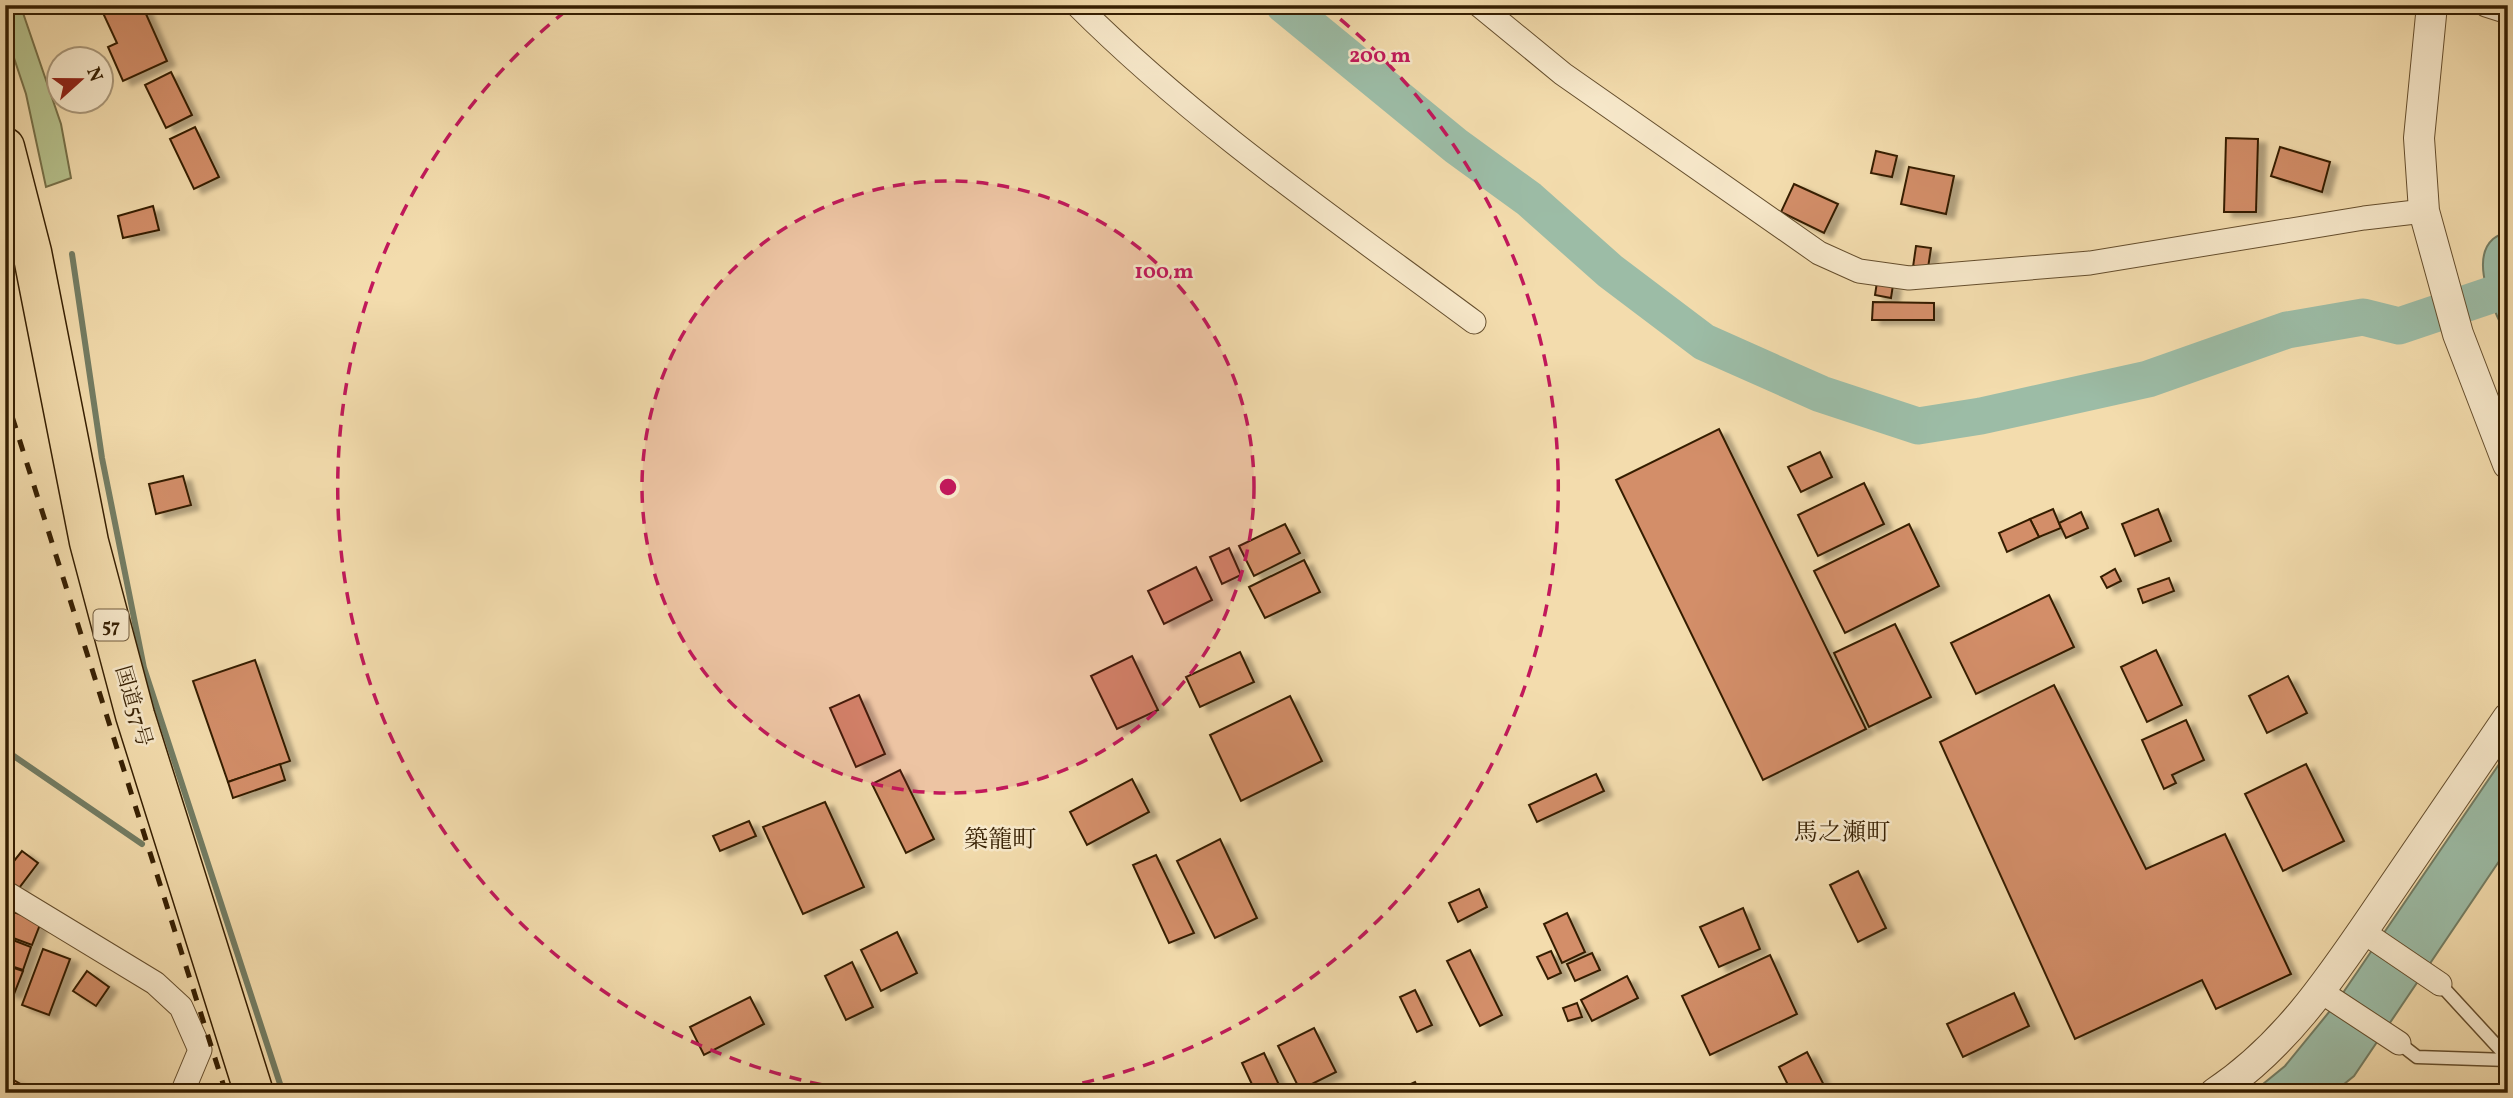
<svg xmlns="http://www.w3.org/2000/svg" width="2513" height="1098" font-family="Vollkorn,'Noto Serif JP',serif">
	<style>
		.green { fill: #b6c28d; stroke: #767048; stroke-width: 2 }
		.water { fill: #9cbca6; stroke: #737d64; stroke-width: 2 }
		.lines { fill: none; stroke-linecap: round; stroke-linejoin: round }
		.stream { stroke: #737d64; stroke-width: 6 }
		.river { stroke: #9cbca6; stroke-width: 37 }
		.building { fill: #d38e69; stroke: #361f02; stroke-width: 2; filter: url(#shadow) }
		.service-casing { stroke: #654e2d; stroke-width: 15 }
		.minor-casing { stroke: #654e2d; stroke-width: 25 }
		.tertiary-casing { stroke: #654e2d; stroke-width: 32 }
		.trunk-casing { stroke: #361f02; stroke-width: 41 }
		.service { stroke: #f7e8ca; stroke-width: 12 }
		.minor { stroke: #f7e8ca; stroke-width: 23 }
		.tertiary { stroke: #f7e8ca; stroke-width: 30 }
		.trunk { stroke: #f3dcad; stroke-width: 38 }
		.rail { stroke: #361f02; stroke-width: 5; stroke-dasharray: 12 12; stroke-linecap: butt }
		.ring { fill: none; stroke: #c2185b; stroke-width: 3.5; stroke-dasharray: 12 9 }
		.labels { text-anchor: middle; stroke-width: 5; stroke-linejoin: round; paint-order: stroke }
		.shield { fill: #f7e8ca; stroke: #705b3e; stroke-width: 2 }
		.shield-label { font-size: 19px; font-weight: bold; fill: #361f02 }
		.street-label { font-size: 21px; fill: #361f02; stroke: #f7e8ca }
		.quarter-label { font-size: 24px; fill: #361f02; stroke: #f7e8ca }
		.centre { fill: #c2185b; stroke: #f7e8ca; stroke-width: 3.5 }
		.ring-label { font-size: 21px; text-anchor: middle; font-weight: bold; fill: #c2185b; stroke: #f7e8ca; stroke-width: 5; stroke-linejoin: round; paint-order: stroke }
	</style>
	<defs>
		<filter id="shadow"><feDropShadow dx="8" dy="4.5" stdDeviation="2" flood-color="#0004"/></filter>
	</defs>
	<rect width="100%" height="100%" fill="#f3dcad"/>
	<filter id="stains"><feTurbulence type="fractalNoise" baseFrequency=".00286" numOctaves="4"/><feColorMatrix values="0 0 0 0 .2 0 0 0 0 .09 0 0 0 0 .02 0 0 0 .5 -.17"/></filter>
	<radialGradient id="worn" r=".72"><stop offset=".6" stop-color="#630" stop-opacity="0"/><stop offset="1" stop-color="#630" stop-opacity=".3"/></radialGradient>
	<polygon class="green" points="5,5 22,10 61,124 71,178 46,187 26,94 5,31"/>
	<g class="water">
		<path d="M2508 231V339C2496 315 2468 261 2493 239 2497 236 2503 233 2508 231Z"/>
		<polygon points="2508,751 2508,848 2354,1076 2333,1093 2252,1093 2285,1066 2334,1006"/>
	</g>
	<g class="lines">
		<g class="stream">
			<polyline points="72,254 102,458 144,668 283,1093"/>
			<polyline points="5,750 142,844"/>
		</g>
		<polyline class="river" points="1284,5 1456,146 1529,199 1610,271 1704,342 1821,394 1918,426 1981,416 2148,379 2287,330 2363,317 2399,326 2497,293 2508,294"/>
	</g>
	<g class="building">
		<polygon points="119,5 142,5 167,61 123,81 108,47 117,43 103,13"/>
		<polygon points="171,72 192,115 166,128 145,85"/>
		<polygon points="195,127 219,177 194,189 170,139"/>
		<polygon points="2226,138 2258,139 2256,212 2224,212"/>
		<polygon points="2280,147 2330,162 2322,192 2271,176"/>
		<polygon points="1876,151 1897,156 1892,177 1871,173"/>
		<polygon points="1909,167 1954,176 1946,214 1901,204"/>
		<polygon points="1794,184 1838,204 1824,233 1781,212"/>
		<polygon points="153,206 159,230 123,238 118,216"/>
		<polygon points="1916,246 1931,248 1928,268 1913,267"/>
		<polygon points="1877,282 1893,285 1891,298 1875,295"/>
		<polygon points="1873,302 1934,303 1934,320 1872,320"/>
		<polygon points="1719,429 1866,729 1763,780 1616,480"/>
		<polygon points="1820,452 1832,477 1801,492 1788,467"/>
		<polygon points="183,476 191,505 156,514 149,484"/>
		<polygon points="1864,483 1884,524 1818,556 1798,515"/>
		<polygon points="2053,509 2061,528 2039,537 2030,519"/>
		<polygon points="2158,509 2171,541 2135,556 2122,524"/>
		<polygon points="2081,512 2088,528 2066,538 2059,523"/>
		<polygon points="2030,519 2039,537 2007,552 1999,533"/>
		<polygon points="1285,524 1300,553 1254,576 1239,546"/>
		<polygon points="1909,524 1939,586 1845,633 1814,571"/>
		<polygon points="1229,548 1241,575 1222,584 1210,557"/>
		<polygon points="1304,560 1320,592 1265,618 1249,587"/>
		<polygon points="1196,567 1212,600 1164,624 1148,591"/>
		<polygon points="2115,569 2121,581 2107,588 2101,577"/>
		<polygon points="2169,578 2174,591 2143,603 2138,589"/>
		<polygon points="2049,595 2074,647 1976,694 1951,643"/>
		<polygon points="1895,624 1931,697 1869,727 1834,653"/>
		<polygon points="2156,650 2182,705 2147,722 2121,667"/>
		<polygon points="1240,652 1254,682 1200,707 1186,677"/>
		<polygon points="1132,656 1158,710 1117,729 1091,676"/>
		<polygon points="255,660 290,761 228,782 193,681"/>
		<polygon points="2288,676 2307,713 2267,733 2249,696"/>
		<polygon points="2054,685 2146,869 2225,834 2291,974 2216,1009 2202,980 2075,1039 1940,742"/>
		<polygon points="859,695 885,754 856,767 830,708"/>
		<polygon points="1290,696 1322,761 1241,801 1210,735"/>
		<polygon points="2186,720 2204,760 2172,775 2176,783 2164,789 2142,740"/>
		<polygon points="280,764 285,780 233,798 228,782"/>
		<polygon points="2306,764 2344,841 2283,871 2245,794"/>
		<polygon points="900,770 934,839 906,853 872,784"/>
		<polygon points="1596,774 1604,791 1537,822 1529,805"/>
		<polygon points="1132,779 1149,812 1087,845 1070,812"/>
		<polygon points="825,802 864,887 803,914 763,827"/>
		<polygon points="749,821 756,836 720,851 713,836"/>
		<polygon points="1220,839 1257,918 1215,938 1177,861"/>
		<polygon points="22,851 38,863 19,888 5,878 5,872"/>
		<polygon points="1156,855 1194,933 1169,943 1133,865"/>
		<polygon points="1858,871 1886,928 1858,942 1830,885"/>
		<polygon points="1479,889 1487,907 1458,922 1449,903"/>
		<polygon points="1743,908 1760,949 1719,967 1700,927"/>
		<polygon points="11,911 41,922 32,945 5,935 5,926"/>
		<polygon points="1567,913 1585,952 1562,963 1544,924"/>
		<polygon points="897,932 917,973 881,991 861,950"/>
		<polygon points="5,937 31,947 23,970 5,964"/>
		<polygon points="43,949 70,959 49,1015 22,1005"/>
		<polygon points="1470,950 1502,1015 1480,1026 1447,961"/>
		<polygon points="1551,951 1561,973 1548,979 1537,957"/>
		<polygon points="1592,953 1600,970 1575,981 1567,964"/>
		<polygon points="1770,955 1797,1014 1710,1055 1682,996"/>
		<polygon points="852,962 873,1007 846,1020 825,976"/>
		<polygon points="5,965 23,971 14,994 5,991"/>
		<polygon points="87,971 109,987 96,1006 73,991"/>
		<polygon points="1627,976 1638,998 1592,1021 1581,1000"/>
		<polygon points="1415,990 1432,1025 1417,1032 1400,997"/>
		<polygon points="2014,993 2029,1026 1963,1057 1947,1024"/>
		<polygon points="750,997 764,1024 704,1055 690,1027"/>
		<polygon points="1577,1003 1582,1017 1568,1021 1563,1008"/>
		<polygon points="1314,1028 1336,1072 1300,1090 1278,1046"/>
		<polygon points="1807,1052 1828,1093 1792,1093 1779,1067"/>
		<polygon points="1264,1053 1280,1087 1268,1093 1256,1093 1242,1063"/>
		<polygon points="12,1079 29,1089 27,1093 5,1093"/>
		<polygon points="1415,1082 1420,1093 1391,1093"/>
	</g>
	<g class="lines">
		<defs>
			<g id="service">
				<polyline points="2440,984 2508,1058"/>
				<polyline points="2399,1043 2417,1057 2508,1060"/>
			</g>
			<g id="minor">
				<path d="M1077 5C1197 125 1338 221 1474 322"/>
				<polyline points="1479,5 1563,74 1819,253 1859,271 1909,278 2090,263 2364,218 2424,211"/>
				<polyline points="2486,5 2508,12"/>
				<polyline points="5,892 155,983 181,1007 200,1050 182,1093"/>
				<polyline points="2362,931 2440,984"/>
				<polyline points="2320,991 2399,1043"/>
			</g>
			<g id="tertiary">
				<polyline points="2432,5 2419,138 2424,211 2458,334 2508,464"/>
				<path d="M2215 1093C2286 1046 2332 976 2379 907 2422 844 2465 781 2508 718"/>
			</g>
			<polyline id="trunk" points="5,147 32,252 89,542 135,715 254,1093"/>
		</defs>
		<use href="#service" class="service-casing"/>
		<use href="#minor" class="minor-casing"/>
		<use href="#tertiary" class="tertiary-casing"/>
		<use href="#trunk" class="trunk-casing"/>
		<use href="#service" class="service"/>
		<use href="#minor" class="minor"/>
		<use href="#tertiary" class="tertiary"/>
		<use href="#trunk" class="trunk"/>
		<polyline class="rail" points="5,394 226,1093"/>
	</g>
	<circle cx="948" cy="487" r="306" fill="#c2185b" fill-opacity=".12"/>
	<g class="ring">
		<circle cx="948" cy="487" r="306"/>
		<path d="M863 1092A611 611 0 0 1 572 6M1324 6A611 611 0 0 1 1033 1092"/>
	</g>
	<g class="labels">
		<rect class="shield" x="93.5" y="609.5" width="35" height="31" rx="5"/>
		<g class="shield-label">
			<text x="111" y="632">57</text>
		</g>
		<g class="street-label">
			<text transform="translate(134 706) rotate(74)" y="7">国道57号</text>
		</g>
		<g class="quarter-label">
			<text x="1842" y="840">馬之瀬町</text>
			<text x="1000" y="847">築籠町</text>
		</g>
	</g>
	<circle cx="948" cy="487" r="10" class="centre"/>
	<g class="ring-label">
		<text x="1380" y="62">200 m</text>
		<text x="1164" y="278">100 m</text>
	</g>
	<rect width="2513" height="1098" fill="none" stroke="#f3dcad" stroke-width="28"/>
	<rect x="7" y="7" width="2499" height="1084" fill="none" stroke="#361f02" stroke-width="3.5"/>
	<rect x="14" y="14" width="2485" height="1070" fill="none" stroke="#361f02" stroke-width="2"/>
	<g transform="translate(80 80) rotate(69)"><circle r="33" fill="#f7e8ca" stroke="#aa987a" stroke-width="2"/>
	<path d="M0-5L12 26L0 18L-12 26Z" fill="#8f2418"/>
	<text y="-10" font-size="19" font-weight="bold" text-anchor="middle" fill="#361f02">N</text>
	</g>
	<rect width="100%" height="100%" filter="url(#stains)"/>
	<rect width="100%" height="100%" fill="url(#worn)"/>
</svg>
